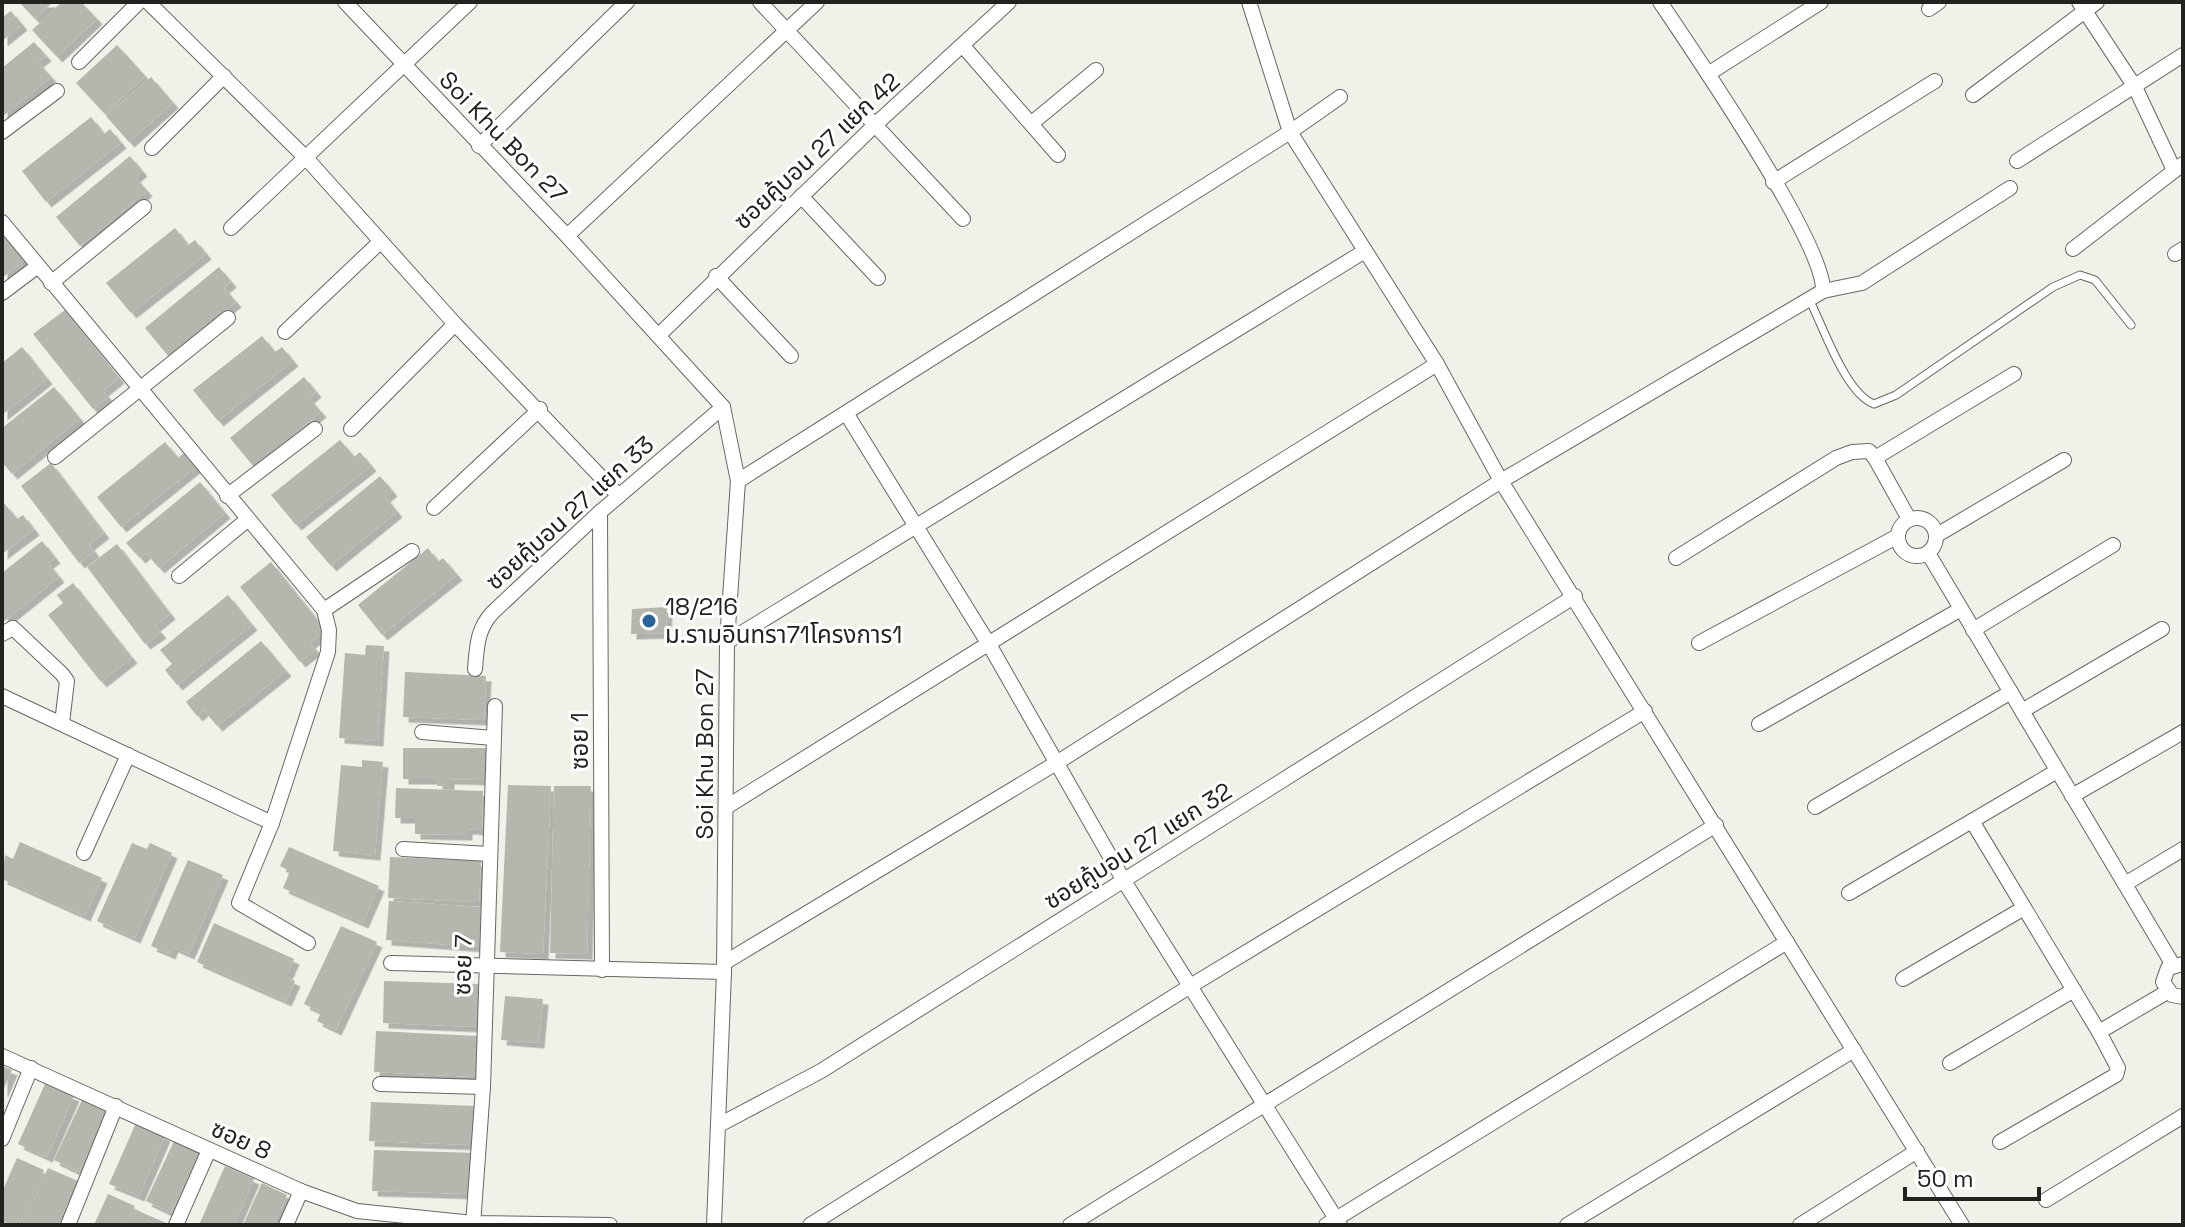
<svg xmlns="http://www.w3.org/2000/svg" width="2185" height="1227" font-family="'Space Grotesk','Noto Sans Thai',sans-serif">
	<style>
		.building { fill: #b6b5ae; filter: url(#shadow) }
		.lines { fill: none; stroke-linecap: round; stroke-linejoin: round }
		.lane-casing { stroke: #686761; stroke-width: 9 }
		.street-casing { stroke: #686761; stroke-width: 16 }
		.lane { stroke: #fff; stroke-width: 7 }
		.street { stroke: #fff; stroke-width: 14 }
		.poi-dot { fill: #2a629a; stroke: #fff; stroke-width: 3 }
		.labels { text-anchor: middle; stroke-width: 6; stroke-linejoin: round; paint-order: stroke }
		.street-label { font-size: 24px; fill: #22221f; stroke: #fff }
		.poi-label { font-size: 24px; fill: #22221f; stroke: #fff; text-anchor: start }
	</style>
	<defs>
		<filter id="shadow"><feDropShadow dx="5.5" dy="5.5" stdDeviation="0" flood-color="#0004"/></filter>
	</defs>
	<rect width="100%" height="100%" fill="#f1f0e9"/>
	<g class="building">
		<polygon points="19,2 53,2 35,19"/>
		<polygon points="62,2 81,2 97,19 57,57 32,30"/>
		<polygon points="11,11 22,25 2,41 2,13 4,16"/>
		<polygon points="34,42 46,56 38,62 51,77 2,117 2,68"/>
		<polygon points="117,45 145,76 105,114 76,83"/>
		<polygon points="151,77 173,103 129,142 106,116"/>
		<polygon points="91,117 104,134 110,129 121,143 46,202 22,171"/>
		<polygon points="130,156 142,171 135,177 147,191 80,246 56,217"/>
		<polygon points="175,228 188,245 195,240 206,254 131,313 106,283"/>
		<polygon points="2,230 26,259 2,278"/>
		<polygon points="219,267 231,282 224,288 236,302 169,357 145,328"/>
		<polygon points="65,310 119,378 103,391 108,397 93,409 33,334"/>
		<polygon points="262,336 275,352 282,347 293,361 218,421 193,390"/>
		<polygon points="22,347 47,379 2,415 2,363"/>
		<polygon points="304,377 316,392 309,398 321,412 254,467 230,438"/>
		<polygon points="54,387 80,419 12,474 2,462 2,428"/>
		<polygon points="340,440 354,457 360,452 371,466 296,525 271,495"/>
		<polygon points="165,442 178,458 184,453 196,467 121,527 97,497"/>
		<polygon points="51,463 104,533 89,545 94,552 79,563 21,486"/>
		<polygon points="380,476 392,491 385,497 397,512 331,566 306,537"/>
		<polygon points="200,482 225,513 159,568 146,553 140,558 126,543"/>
		<polygon points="4,503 17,519 23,515 34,530 2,554"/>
		<polygon points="42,541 55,558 48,563 59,577 2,623 2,573"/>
		<polygon points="117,544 170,614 155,626 161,633 145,644 87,567"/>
		<polygon points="428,548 438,562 443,558 457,575 382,635 358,605"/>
		<polygon points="271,562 326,631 310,643 315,650 300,662 240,587"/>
		<polygon points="73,583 132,658 101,682 48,615 63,603 57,595"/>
		<polygon points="228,595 252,625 177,685 165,670 172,664 160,650"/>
		<polygon points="667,607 666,633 631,634 632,609"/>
		<polygon points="261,641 286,671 217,726 204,710 197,716 186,702"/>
		<polygon points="366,645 384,646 378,741 339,738 345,653 365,655"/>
		<polygon points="405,672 486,676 484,720 403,717"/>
		<polygon points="403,748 486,748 486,780 449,779 449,786 437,786 437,779 403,779"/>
		<polygon points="362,760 383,762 375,855 333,851 341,765 362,767"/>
		<polygon points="508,785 551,786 543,954 500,952"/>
		<polygon points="554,786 591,786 587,954 550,953"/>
		<polygon points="396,788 483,791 482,830 467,829 467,835 415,834 415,818 395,818"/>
		<polygon points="20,842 102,878 85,916 2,879 5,855 13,859"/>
		<polygon points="132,843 147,849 150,843 172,853 135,938 97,921"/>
		<polygon points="289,847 379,886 363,923 283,888 290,871 280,866"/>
		<polygon points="390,857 481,861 479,902 388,898"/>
		<polygon points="188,860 223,875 189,954 173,947 170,954 151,946"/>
		<polygon points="389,901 481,907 479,947 386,940"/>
		<polygon points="214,923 294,959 286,977 295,981 286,1001 197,962"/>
		<polygon points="341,926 377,942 336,1030 317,1021 321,1012 304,1004"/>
		<polygon points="384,981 479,984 477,1027 383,1023"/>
		<polygon points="505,996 543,999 539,1043 501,1040"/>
		<polygon points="376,1031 478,1036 476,1077 374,1072"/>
		<polygon points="2,1066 12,1070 2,1093"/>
		<polygon points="45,1084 74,1096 47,1157 18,1144"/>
		<polygon points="82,1100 107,1112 79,1172 54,1160"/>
		<polygon points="371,1102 476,1106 474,1145 369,1141"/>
		<polygon points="136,1123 165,1136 139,1196 109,1184"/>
		<polygon points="174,1141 199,1153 171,1213 146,1201"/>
		<polygon points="374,1150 477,1153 474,1194 372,1191"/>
		<polygon points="17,1158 44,1170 19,1225 10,1225 2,1221 2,1192"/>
		<polygon points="225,1166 254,1179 234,1225 199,1225"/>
		<polygon points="48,1168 78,1181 58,1225 22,1225"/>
		<polygon points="262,1183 287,1195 273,1225 243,1225"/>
		<polygon points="108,1194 135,1206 126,1225 94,1225"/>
		<polygon points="136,1210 171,1225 130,1225"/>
	</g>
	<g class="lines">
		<defs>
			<path id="lane" d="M1810 301C1824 329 1846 394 1874 404L1896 395 2053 287 2080 275 2095 280 2131 325"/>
			<g id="street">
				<polyline points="148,2 307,159 455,324 619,496"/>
				<polyline points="345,2 567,236 723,407 738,481 727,642 724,972 714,1225"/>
				<polyline points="760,2 963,219"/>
				<polyline points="1249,2 1290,132 1437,364 1501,481 1962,1225"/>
				<path d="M1660 2C1693 51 1825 244 1823 291"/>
				<polyline points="2079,2 2135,87 2174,170"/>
				<polyline points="1929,9 1939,2"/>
				<polyline points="963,46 1058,155"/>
				<polyline points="79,62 139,2"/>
				<polyline points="1708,74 1821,2"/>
				<polyline points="1973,95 2097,2"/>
				<polyline points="1032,123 1096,70"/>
				<polyline points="2,132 57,91"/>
				<polyline points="479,146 627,2"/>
				<polyline points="152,148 224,76"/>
				<polyline points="2017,161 2183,55"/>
				<polyline points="1773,182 1935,81"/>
				<polyline points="801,196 878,278"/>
				<polyline points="2,222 324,610 329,630 328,652 272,823 239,903 308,943"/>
				<polyline points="231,228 470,2"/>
				<polyline points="567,236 817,2"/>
				<polyline points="2073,249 2183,164"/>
				<polyline points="2175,254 2183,249"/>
				<polyline points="716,276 791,356"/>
				<polyline points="51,283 144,207"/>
				<polyline points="2,293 38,266"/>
				<polyline points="285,332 380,242"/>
				<polyline points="659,335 877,123 1009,2"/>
				<polyline points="846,413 990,646 1124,881 1340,1225"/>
				<polyline points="351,429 455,324"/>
				<polyline points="55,457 228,318"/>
				<polyline points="1875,458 2014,374"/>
				<polyline points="738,481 1290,132 1340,97"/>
				<polyline points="227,496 315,429"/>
				<polyline points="434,508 540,409"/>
				<polyline points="600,512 602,970"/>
				<circle cx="1917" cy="537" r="19"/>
				<polyline points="1937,535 2064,460"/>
				<polyline points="1928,553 2173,965"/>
				<polyline points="1676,558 1836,458 1852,452 1869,451 1875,458 1909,519"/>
				<polyline points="179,576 247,520"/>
				<polyline points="324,610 412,551"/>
				<polyline points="1973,630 2113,545"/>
				<polyline points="2,634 13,628 62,674 67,681 62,723"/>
				<polyline points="727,642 1365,251"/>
				<polyline points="1699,643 1898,536"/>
				<path d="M475 669C477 646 477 629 493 612L600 512 723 407"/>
				<polyline points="2,696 272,823"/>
				<polyline points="2022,711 2162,629"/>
				<polyline points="1759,724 1961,609"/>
				<polyline points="422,732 493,738"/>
				<polyline points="2072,796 2183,732"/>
				<polyline points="728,806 1437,364"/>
				<polyline points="1815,807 2011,692"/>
				<polyline points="1972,821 2099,1032 2167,992"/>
				<polyline points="403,849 489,854"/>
				<polyline points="84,853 128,755"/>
				<polyline points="2125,884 2183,849"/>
				<polyline points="1849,893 2057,771"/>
				<polyline points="391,963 724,972"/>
				<polyline points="724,963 1058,762 1501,481 1823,291 1862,283 2010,188"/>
				<polyline points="2183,964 2168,968 2163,982 2172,995 2183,997"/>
				<polyline points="1903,979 2024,908"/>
				<polyline points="2,1056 301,1191 357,1211 473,1223 610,1225"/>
				<polyline points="1950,1063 2074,990"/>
				<polyline points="380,1084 483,1087"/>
				<polyline points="719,1125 821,1071 1575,596"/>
				<polyline points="2,1139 31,1068"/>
				<polyline points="2000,1142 2116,1075 2118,1068 2099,1032"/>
				<polyline points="2046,1200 2183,1116"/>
				<polyline points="68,1225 116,1106"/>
				<polyline points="176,1225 209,1150"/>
				<polyline points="286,1225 301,1191"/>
				<polyline points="473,1225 483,1087 495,706"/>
				<polyline points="810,1225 1192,985 1645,711"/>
				<polyline points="1070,1225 1716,825"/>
				<polyline points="1326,1225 1787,942"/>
				<polyline points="1567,1225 1854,1050"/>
				<polyline points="1800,1225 1917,1151"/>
			</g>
		</defs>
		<use href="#lane" class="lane-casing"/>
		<use href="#street" class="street-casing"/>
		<use href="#lane" class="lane"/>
		<use href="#street" class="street"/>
	</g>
	<circle class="poi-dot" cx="649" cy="621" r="8"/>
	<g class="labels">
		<g class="street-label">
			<text transform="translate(503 137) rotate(46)" y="8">Soi Khu Bon 27</text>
			<text transform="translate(817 151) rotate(-43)" y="8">ซอยคู้บอน 27 แยก 42</text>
			<text transform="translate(570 513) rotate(-42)" y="8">ซอยคู้บอน 27 แยก 33</text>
			<text transform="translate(580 741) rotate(-90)" y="8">ซอย 1</text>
			<text transform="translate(705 754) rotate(-90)" y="8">Soi Khu Bon 27</text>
			<text transform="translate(1138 846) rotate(-32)" y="8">ซอยคู้บอน 27 แยก 32</text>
			<text transform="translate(463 965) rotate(-88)" y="8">ซอย 7</text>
			<text transform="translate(241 1140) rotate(24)" y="8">ซอย 8</text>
		</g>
		<g class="poi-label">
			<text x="665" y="615">18/216<tspan x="665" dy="28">ม.รามอินทรา71โครงการ1</tspan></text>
		</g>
	</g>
	<rect width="2185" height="1227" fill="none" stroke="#22221f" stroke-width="8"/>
	<path d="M1905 1187v12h134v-12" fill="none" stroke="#22221f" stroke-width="4"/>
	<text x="1917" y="1187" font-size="24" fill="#22221f" stroke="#ffffff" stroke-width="6" paint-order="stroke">50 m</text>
</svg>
